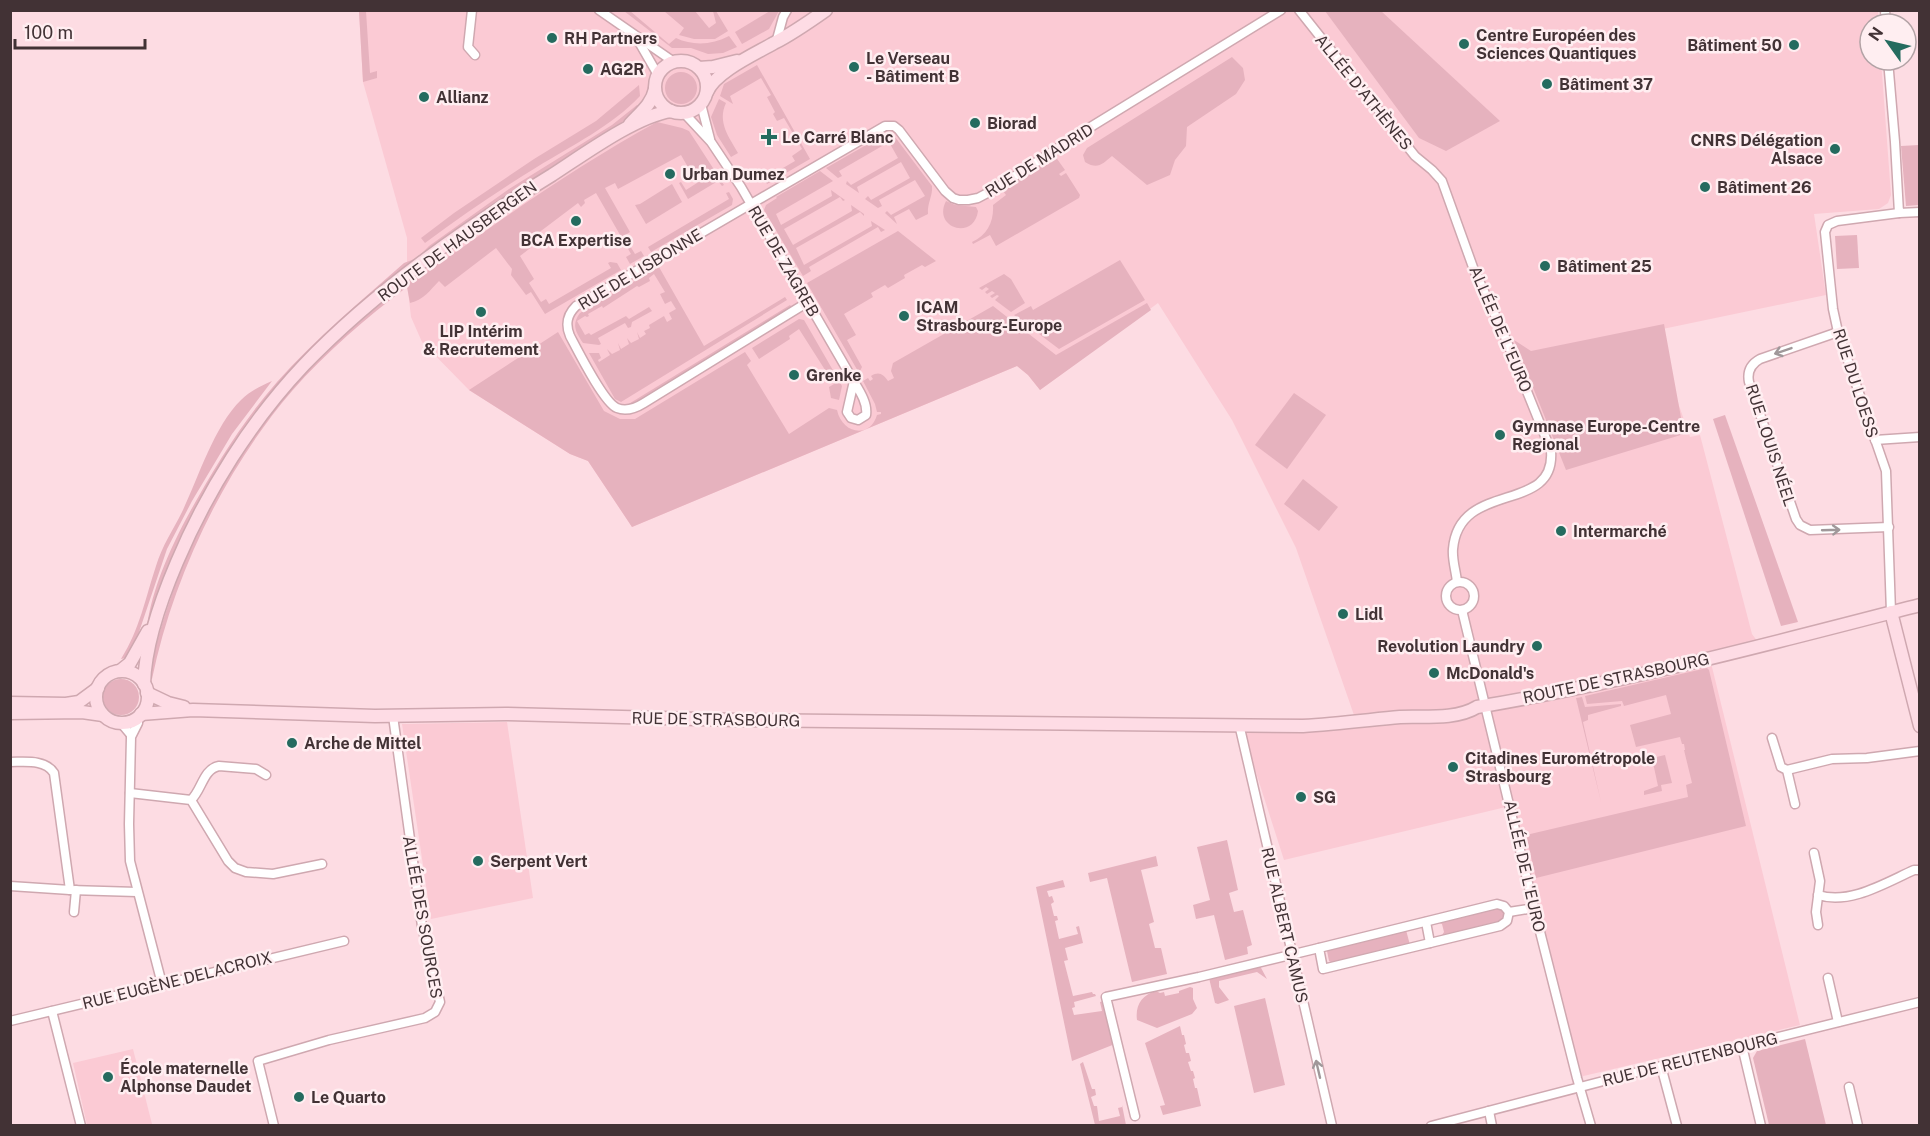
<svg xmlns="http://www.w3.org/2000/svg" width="1930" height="1136" font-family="'Public Sans',sans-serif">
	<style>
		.built { fill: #fbcad4 }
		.green { fill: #e6b2be }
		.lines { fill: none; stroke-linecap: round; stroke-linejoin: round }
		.street-casing { stroke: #cfa8b0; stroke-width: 11 }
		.secondary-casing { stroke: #cfa8b0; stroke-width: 15 }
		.street { stroke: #fff; stroke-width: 8 }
		.secondary { stroke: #fedce5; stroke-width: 12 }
		.oneway { stroke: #a0989a }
		.poi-dot { fill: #256b5f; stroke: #ffeef1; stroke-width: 2 }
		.labels { text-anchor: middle; stroke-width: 5; stroke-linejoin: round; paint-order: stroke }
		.poi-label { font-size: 16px; font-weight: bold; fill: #423235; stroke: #ffeef1; text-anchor: start }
		.street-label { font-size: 16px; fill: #423235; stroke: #ffeef1 }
	</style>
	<rect width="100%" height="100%" fill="#fddce3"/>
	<g class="built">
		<polygon points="359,11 1878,11 1879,24 1870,24 1870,60 1881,60 1891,195 1888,203 1879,209 1814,214 1826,295 1653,331 1690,437 1700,435 1752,634 1763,649 1711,663 1800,1025 1575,1078 1506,807 1284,860 1243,732 1243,719 1355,718 1296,548 1232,420 1158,303 1040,390 1028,375 1017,366 632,527 588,461 570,454 469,390 422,342 411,317 407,282 407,238 363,82"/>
		<polygon points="507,722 533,898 431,919 402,724"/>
		<polygon points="133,1049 152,1124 144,1126 87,1125 73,1063"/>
	</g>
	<g class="green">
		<polygon points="359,11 366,11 370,73 377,71 377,78 363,82"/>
		<path d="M624 11H630L669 44 676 38C693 46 712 45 729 36L737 47 723 53 708 54 691 48H672Z"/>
		<polygon points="664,11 695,11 709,28 716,23 713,11 716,11 728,31 715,39 694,39 679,35 684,28"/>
		<polygon points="770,11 779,11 769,29 742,44 735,32"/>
		<polygon points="1325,11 1381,11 1500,121 1446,151 1419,138"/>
		<path d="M1232 57 1243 68 1245 80 1236 94 1187 127 1186 146 1175 160 1170 175 1147 185 1112 156C1102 164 1098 170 1085 162L1083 155 1087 148Z"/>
		<polygon points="757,65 810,159 767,184 764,179 795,161 792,156 802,149 784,118 777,121 773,114 775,112 767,97 771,95 761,78 730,96 733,104 720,96 724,84"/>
		<circle cx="681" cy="88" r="16"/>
		<path d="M639 85 640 96C612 126 571 146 537 167 498 191 461 216 425 243L421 238 454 213 534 159 596 121Z"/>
		<path d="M719 99 726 103C717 122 729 137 738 153L731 157 717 135 711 117Z"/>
		<path d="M637 105 641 107 607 134 527 184 470 221 262 408 147 626C152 590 169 551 186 519 212 471 241 423 277 382 316 338 361 301 404 263L417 258 429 246 509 189 612 125Z"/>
		<path d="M657 122 682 128 689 131 724 185 722 186 718 181 688 199 679 183 681 182 686 190 697 183 681 155 618 189 615 183 605 188 630 232 624 236 635 254 641 251 644 256 630 264 626 257 631 254 596 193 584 200 585 203 581 207 578 203 529 240 533 246 520 256 534 279 529 283 541 302 546 299 549 304 611 268 608 263 610 262 617 263 621 270 545 314 531 292 526 295 511 275 512 269 496 248 445 287 439 281C430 290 424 300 410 303L407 287C366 318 326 352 292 391 224 470 173 577 152 679H150C153 652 161 626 170 600 212 472 299 365 404 284 410 279 418 276 424 273 438 264 452 254 466 245 527 201 591 158 657 122Z"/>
		<path d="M887 133H892L932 186C933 196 927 203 928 214L916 220 909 209 894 217 897 224 885 213 887 211 891 215 925 196 915 180 879 200 882 206 878 208 865 199 868 196 871 200 910 178 901 162 857 187 859 193 846 184 847 181 851 185 898 158 889 142 839 171 842 176 838 178 826 168Z"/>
		<polygon points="1919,145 1919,205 1906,206 1901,146"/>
		<path d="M1055 156 1065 170 1059 174 1061 176 1066 173 1080 195 1079 198 996 246 990 235 973 244 972 242C988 235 994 221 993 205L1006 195 1003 191Z"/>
		<polygon points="820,171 833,181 776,214 781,225 832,196 831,190 845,200 843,201 840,197 784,229 793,245 852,211 851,205 864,214 864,216 860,212 796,248 804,265 872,226 871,221 885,230 881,232 878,227 809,267 811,271 803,276 764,210 766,205 777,198 776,197"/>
		<polygon points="672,184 682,202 646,224 635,205 640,204"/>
		<polygon points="729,192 733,199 732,205 651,252 648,247 729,199 726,193"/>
		<path d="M946 201 955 205 976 207 978 211C974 241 932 228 946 201Z"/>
		<polygon points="898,231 936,261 925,267 922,265 904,275 905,278 888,288 885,285 871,293 873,297 844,314 856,335 847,340 862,367 859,373 807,283"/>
		<polygon points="1857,235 1859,268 1837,269 1835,236"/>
		<polygon points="1120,260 1145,300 1059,349 1014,315 1031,306 1033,310"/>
		<path d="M659 267 704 346 785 297 787 300 621 402 615 399 589 353H599L601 358 598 360 599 362 610 355 607 349 612 354 620 350 618 343 621 349 629 344 627 338 631 343 639 339 637 332 640 338 646 334 644 331 650 328 649 325 664 316 667 322 672 319 669 313 676 309 671 301 665 304 660 294 665 292 654 274 649 278 650 281 639 287 637 286 603 308 602 306 588 314 589 316 587 317 585 316 577 321 585 335 589 333 591 335 626 316 629 319 649 307 652 311 632 322 631 327 628 328 625 323 598 338 601 344 599 345 583 343C576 332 571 325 580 313Z"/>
		<polygon points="1004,274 1011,279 1025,303 1011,312 995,300 999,296 997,295 992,298 990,296 995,293 992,291 987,294 985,292 989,289 986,287 982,290 979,288"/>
		<path d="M1147 303 1151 310 1040 390 1028 375 1017 366 632 527 588 461 570 454 469 390 558 332 604 411 620 419H635L745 352 751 361 747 365 789 434 829 408 837 410C842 434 870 439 877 415L881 414V412H877L875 404 863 381 868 378 870 381 873 379 871 376C879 371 883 374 888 381L894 378 891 371 893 363 993 306 1056 355Z"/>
		<polygon points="790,305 792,307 638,401 627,405"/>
		<polygon points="799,319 804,320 842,386 839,400 831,398 829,387 834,384 799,329 789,336 790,339 759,359 752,348"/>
		<polygon points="1664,324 1684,434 1566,470 1514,340 1531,351"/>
		<path d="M272 381 232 434 192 501 167 549 137 638 126 658 121 659C140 629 145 599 156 566 162 546 173 530 182 512 198 479 214 426 241 400 250 391 261 386 272 381Z"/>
		<polygon points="1294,393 1326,415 1287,469 1255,445"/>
		<polygon points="1725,415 1798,622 1781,626 1713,419"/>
		<polygon points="1303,479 1338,507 1319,531 1284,504"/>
		<polygon points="1707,668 1709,670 1746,826 1536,878 1526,835 1688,797 1686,785 1692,783 1684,750 1685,750 1684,744 1682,744 1680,737 1636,747 1630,725 1671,714 1666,695 1624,706 1622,701 1587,704 1585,696"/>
		<circle cx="121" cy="697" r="18"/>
		<polygon points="1582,697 1585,707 1621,704 1621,706 1588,715 1588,720 1583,722 1601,802 1576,698"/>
		<polygon points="1665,755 1672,783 1661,785 1662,791 1644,795 1644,791 1658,786 1652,758"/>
		<polygon points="1227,840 1238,890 1229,893 1234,912 1243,910 1252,945 1247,947 1248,954 1225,960 1214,915 1196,919 1193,905 1210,900 1197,847"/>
		<polygon points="1156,856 1158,866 1141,870 1154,922 1149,924 1155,948 1161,948 1167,974 1132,982 1107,878 1090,882 1088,873"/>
		<polygon points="1063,880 1065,887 1047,891 1049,897 1052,896 1054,902 1051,904 1054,916 1057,916 1058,920 1055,921 1059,939 1078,934 1076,927 1079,926 1083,943 1065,948 1068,960 1064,961 1073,996 1092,992 1093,994 1095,994 1096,996 1074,1002 1075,1007 1072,1008 1074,1015 1102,1011 1100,1002 1104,1001 1115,1044 1072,1061 1036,887"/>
		<polygon points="1497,907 1502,909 1504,913 1501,922 1441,937 1444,932 1442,924 1437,922"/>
		<polygon points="1406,930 1410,945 1333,963 1329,961 1327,951 1330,947"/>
		<polygon points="1260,966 1267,979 1257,972 1219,981 1219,987 1229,1000 1218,1004 1215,1003 1209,978"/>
		<path d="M1190 987 1193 988V999L1197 1008 1192 1014 1157 1028 1137 1020C1135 1005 1142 995 1156 991L1160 993 1164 992 1165 996 1179 993V991Z"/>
		<polygon points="1265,998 1285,1085 1254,1093 1234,1006"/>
		<polygon points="1180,1026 1182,1035 1184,1035 1186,1044 1184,1045 1186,1053 1189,1053 1191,1061 1188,1062 1191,1071 1193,1071 1195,1078 1193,1079 1195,1088 1197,1088 1201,1106 1163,1115 1160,1106 1165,1105 1145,1043"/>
		<polygon points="1805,1039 1826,1125 1769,1125 1753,1058 1757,1051"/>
		<polygon points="1083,1062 1092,1089 1095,1089 1096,1095 1091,1097 1094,1106 1097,1106 1099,1121 1120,1116 1118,1108 1122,1107 1122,1105 1126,1125 1095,1125 1080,1064"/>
	</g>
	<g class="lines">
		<defs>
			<g id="street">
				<polyline points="472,10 468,47 475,55"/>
				<polyline points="599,10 674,62"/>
				<path d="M1299 10 1415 156 1432 170 1442 181 1474 270 1503 332 1551 451C1556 515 1459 479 1453 549 1452 560 1456 571 1457 582"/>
				<polyline points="1885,10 1886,24"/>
				<polyline points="639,42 658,75"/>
				<polyline points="776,43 783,17 787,10"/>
				<polyline points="1888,60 1895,142 1899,213 1920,212"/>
				<polyline points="701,104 710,139"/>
				<path d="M684 113 711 142 741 187 853 380C859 390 868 403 866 415L858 420 851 418 847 412 854 381"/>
				<path d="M808 302 644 403C636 408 627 412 617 408 604 403 578 351 570 336 565 324 567 315 576 306L885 126H894L899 130 945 191 953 198 959 200H968L978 198 995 189 1089 128 1281 10"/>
				<path d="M1838 332 1760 359C1751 364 1747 372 1749 382L1796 519 1800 525 1810 530 1889 527"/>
				<polyline points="1875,440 1920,437"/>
				<circle cx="1460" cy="596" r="14"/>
				<polyline points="1462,610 1534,908 1577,1078 1591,1126"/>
				<polyline points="1891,612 1886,471 1838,332 1833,309 1825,232 1828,225 1837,221 1899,213"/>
				<polyline points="137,718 138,723 131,737 129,824 130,861 162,984"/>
				<polyline points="121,723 131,735"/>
				<polyline points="1239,724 1332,1126"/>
				<polyline points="1772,738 1781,767 1787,770 1795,804"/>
				<path d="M10 762C25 762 45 759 54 773L70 890"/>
				<polyline points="1787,770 1832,759 1867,758 1920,751"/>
				<polyline points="130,793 191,800 228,861 235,868 246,872 273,874 322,864"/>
				<path d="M191 800C202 790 203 769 219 766L256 769 266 775"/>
				<polyline points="1814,853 1820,881 1816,912 1818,925"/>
				<polyline points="10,886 70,890 137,892"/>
				<path d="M1818 895C1850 905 1885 883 1914 870H1920"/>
				<polygon points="1497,904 1504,906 1509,912 1507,921 1500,926 1323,969 1319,948"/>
				<polyline points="74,912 76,890"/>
				<polyline points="1509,912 1534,908"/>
				<polyline points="1426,922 1430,943"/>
				<polyline points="1828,978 1838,1022"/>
				<polyline points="52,1011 81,1126"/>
				<polyline points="10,1021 344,941"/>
				<polyline points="1742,1046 1761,1126"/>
				<polyline points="1661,1066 1677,1126"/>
				<polyline points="1849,1087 1858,1126"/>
				<polyline points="1489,1111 1492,1126"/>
				<polyline points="1135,1116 1106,997 1199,977 1319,948"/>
				<polyline points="274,1126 258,1061 329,1040 425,1018 435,1012 440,1002 422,926 393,716"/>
				<polyline points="1431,1126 1661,1066 1920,1002"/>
			</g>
			<g id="secondary">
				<circle cx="681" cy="87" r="26"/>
				<polyline points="699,68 713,67 737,61"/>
				<path d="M707 92C715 72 755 54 774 43 792 34 809 22 826 10"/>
				<path d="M630 124C640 113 652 104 655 89"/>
				<polyline points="1891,612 1920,726"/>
				<polyline points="120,671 130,663 148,631"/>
				<circle cx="122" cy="697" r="26"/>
				<path d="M144 684C145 646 162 597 177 562 207 491 251 421 304 365 376 290 464 229 552 175 583 155 636 116 671 111"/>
				<polyline points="147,693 168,703 184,707"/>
				<polyline points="10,703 66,704 79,702 98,688"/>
				<polyline points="10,713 82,712 103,715"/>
				<path d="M141 714 193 710 375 716 506 714 736 720 1303 726C1335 724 1368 720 1400 717 1423 716 1456 720 1477 707 1626 682 1773 643 1920 605"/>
			</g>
		</defs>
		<use href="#street" class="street-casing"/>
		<use href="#secondary" class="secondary-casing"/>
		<use href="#street" class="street"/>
		<use href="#secondary" class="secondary"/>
	</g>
	<defs><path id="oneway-shaft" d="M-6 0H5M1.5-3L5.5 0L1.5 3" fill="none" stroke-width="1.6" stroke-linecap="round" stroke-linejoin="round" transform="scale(1.5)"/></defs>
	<g class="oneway">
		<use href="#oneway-shaft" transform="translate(1783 351) rotate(161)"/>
		<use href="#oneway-shaft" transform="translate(1831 530) rotate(-2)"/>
		<use href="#oneway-shaft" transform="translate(1318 1069) rotate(-103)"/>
	</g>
	<g class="poi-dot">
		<circle cx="552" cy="38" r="6"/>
		<circle cx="1464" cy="44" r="6"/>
		<circle cx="1794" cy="45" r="6"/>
		<circle cx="854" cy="67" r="6"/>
		<circle cx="588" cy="69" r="6"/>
		<circle cx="1547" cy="84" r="6"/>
		<circle cx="424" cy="97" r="6"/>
		<circle cx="975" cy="123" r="6"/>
		<path d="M766 128h6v6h6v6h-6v6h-6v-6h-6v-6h6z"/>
		<circle cx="1835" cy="149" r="6"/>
		<circle cx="670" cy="174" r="6"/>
		<circle cx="1705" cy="187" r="6"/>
		<circle cx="576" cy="221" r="6"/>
		<circle cx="1545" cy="266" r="6"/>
		<circle cx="481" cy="312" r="6"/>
		<circle cx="904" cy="316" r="6"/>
		<circle cx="794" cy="375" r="6"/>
		<circle cx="1500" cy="435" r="6"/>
		<circle cx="1561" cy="531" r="6"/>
		<circle cx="1343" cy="614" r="6"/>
		<circle cx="1537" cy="646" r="6"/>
		<circle cx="1434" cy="673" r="6"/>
		<circle cx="292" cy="743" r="6"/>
		<circle cx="1453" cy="767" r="6"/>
		<circle cx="1301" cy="797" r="6"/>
		<circle cx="478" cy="861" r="6"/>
		<circle cx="108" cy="1077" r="6"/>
		<circle cx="299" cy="1097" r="6"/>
	</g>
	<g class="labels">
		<g class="poi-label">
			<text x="1476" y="41">Centre Européen des<tspan x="1476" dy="18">Sciences Quantiques</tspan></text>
			<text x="564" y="44">RH Partners</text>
			<text x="1782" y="51" text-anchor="end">Bâtiment 50</text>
			<text x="866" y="64">Le Verseau<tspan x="866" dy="18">- Bâtiment B</tspan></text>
			<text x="600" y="75">AG2R</text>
			<text x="1559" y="90">Bâtiment 37</text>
			<text x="436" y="103">Allianz</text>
			<text x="987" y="129">Biorad</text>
			<text x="782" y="143">Le Carré Blanc</text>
			<text x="1823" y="146" text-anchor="end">CNRS Délégation<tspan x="1823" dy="18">Alsace</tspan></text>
			<text x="682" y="180">Urban Dumez</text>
			<text x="1717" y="193">Bâtiment 26</text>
			<text x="576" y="246" text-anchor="middle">BCA Expertise</text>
			<text x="1557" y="272">Bâtiment 25</text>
			<text x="916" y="313">ICAM<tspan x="916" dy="18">Strasbourg-Europe</tspan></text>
			<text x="481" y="337" text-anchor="middle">LIP Intérim<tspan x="481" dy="18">&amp; Recrutement</tspan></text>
			<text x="806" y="381">Grenke</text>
			<text x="1512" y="432">Gymnase Europe-Centre<tspan x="1512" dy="18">Regional</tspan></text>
			<text x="1573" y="537">Intermarché</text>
			<text x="1355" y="620">Lidl</text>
			<text x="1525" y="652" text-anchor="end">Revolution Laundry</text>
			<text x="1446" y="679">McDonald's</text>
			<text x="304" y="749">Arche de Mittel</text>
			<text x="1465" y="764">Citadines Eurométropole<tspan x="1465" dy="18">Strasbourg</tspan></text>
			<text x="1313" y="803">SG</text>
			<text x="490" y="867">Serpent Vert</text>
			<text x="120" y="1074">École maternelle<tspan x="120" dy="18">Alphonse Daudet</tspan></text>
			<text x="311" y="1103">Le Quarto</text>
		</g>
		<g class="street-label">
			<text transform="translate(1364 92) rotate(51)" y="6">ALLÉE D'ATHÈNES</text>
			<text transform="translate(1039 160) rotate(-32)" y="6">RUE DE MADRID</text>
			<text transform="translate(457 241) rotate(-36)" y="6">ROUTE DE HAUSBERGEN</text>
			<text transform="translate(784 261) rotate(60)" y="6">RUE DE ZAGREB</text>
			<text transform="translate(640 269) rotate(-31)" y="6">RUE DE LISBONNE</text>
			<text transform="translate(1501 329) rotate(67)" y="6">ALLÉE DE L'EURO</text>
			<text transform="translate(1856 383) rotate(72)" y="6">RUE DU LOESS</text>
			<text transform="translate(1771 445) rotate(72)" y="6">RUE LOUIS NÉEL</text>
			<text transform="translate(1616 678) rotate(-12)" y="6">ROUTE DE STRASBOURG</text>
			<text transform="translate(716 719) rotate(1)" y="6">RUE DE STRASBOURG</text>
			<text transform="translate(1525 866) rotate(77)" y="6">ALLÉE DE L'EURO</text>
			<text transform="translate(423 917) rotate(80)" y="6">ALLÉE DES SOURCES</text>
			<text transform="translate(1285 925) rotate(77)" y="6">RUE ALBERT CAMUS</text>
			<text transform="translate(177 980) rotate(-14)" y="6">RUE EUGÈNE DELACROIX</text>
			<text transform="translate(1690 1059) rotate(-14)" y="6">RUE DE REUTENBOURG</text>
		</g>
	</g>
	<rect width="1930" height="1136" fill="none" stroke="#423235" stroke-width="24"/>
	<g transform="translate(1888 42) rotate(304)"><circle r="28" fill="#ffeef1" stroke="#b3a3a6" stroke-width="1.5"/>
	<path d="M0-4.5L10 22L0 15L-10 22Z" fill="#256b5f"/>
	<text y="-9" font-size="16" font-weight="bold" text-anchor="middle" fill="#423235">N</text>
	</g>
	<path d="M15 39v9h130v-9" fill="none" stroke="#423235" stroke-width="3"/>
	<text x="24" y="39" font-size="18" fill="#423235" stroke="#ffeef1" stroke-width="4.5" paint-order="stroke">100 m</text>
</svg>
